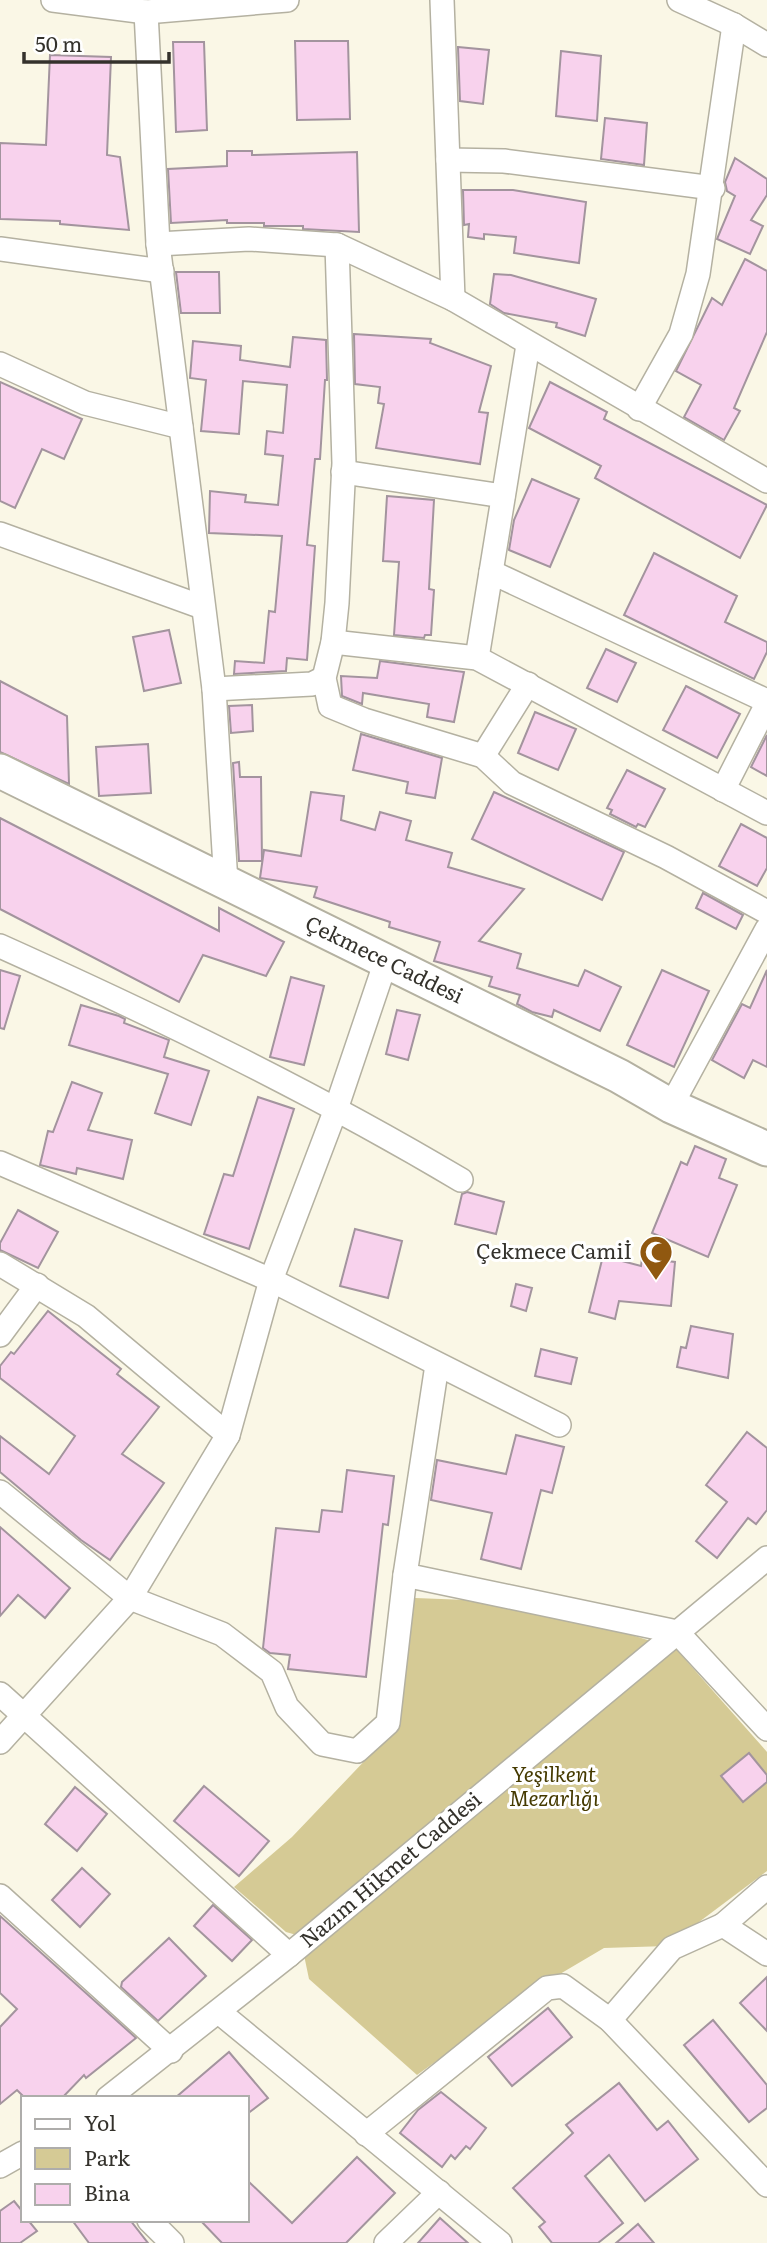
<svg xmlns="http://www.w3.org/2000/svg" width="767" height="2243" font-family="Literata,serif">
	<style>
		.green { fill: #d5ca95 }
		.building { fill: #f8d2ed; stroke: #a3949e; stroke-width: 2 }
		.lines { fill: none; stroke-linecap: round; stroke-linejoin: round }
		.street-casing { stroke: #b4b1a1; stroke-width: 26 }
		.secondary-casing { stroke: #b4b1a1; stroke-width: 37 }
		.street { stroke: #fff; stroke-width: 23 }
		.secondary { stroke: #fff; stroke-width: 33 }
		.labels { text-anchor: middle; stroke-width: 6; stroke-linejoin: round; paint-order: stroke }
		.street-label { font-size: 21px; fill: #34322c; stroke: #fff }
		.poi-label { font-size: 21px; fill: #34322c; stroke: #fff; text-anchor: end }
		.park-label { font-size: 21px; font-style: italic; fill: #453a00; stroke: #fff }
	</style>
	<rect width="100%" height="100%" fill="#faf7e6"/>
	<polygon class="green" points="415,1598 467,1600 600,1625 676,1649 767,1752 767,1871 667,1946 604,1948 543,1984 417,2075 309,1979 300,1936 286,1932 234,1887 292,1837 393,1731"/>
	<g class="building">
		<polygon points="295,41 348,41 350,119 297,120"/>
		<polygon points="173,42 204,42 207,130 176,132"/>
		<polygon points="458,47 489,50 483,104 460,101"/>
		<polygon points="561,51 601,56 597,121 556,116"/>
		<polygon points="50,55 111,57 107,155 120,157 129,230 60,224 60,221 0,219 0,143 46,145"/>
		<polygon points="605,118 647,123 644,165 601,159"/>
		<polygon points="227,151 252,151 252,155 357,152 359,232 303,229 303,226 264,226 264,223 227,223 227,220 171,223 168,169 227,166"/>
		<polygon points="735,158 767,179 767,195 751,220 763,226 750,254 717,239 735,196 727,191 725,182"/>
		<polygon points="463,190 513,190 586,202 579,263 514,253 516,237 484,234 484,239 468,237 469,224 464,225"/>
		<polygon points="745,259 767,271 767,332 734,408 740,411 724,440 684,417 701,385 676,371 712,298 722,305"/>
		<polygon points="176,272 219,272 220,313 181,313"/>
		<polygon points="494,274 511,275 596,299 585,336 556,327 557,323 504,313 490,304"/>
		<polygon points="354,334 431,339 430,343 491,366 479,412 488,413 480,464 376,448 384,404 378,403 380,387 355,384"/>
		<polygon points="293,337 326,340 327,380 325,380 320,459 315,459 307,545 315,546 307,660 287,658 286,671 234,674 235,661 264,663 269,611 275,612 282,536 209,533 210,491 246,495 245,502 278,505 283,456 265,454 267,431 283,433 287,385 243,381 239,434 201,431 206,380 190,378 193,341 241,346 240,360 290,367"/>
		<polygon points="0,382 82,419 64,459 42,449 15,508 0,501"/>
		<polygon points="550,382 607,412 604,419 767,505 740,558 595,478 601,466 529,428"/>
		<polygon points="532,479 579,499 550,567 509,550 514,520"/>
		<polygon points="387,496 434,500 429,589 434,590 431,635 425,635 424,638 394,635 399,562 383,561"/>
		<polygon points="654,553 737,596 725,622 767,642 767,652 754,679 624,615"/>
		<polygon points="169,630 181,683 144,691 133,637"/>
		<polygon points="606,649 636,663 617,702 587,688"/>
		<polygon points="380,661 464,672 454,722 427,717 429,704 363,693 362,704 342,696 341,676 377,678"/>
		<polygon points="0,681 67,716 69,784 0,752"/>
		<polygon points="686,686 740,714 717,758 663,730"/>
		<polygon points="252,705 253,731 231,733 229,706"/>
		<polygon points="535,712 576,729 558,770 518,753"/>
		<polygon points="361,734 442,758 435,798 406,793 408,782 353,770"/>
		<polygon points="767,735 767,776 751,767"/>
		<polygon points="148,744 151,793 99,796 96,747"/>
		<polygon points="239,762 240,777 261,777 262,861 239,861 233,763"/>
		<polygon points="627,770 665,789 645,827 638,824 636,827 610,814 612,810 607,808"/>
		<polygon points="311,792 344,796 341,820 375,830 380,812 411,821 406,840 452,853 448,867 524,889 479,941 521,954 517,968 578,986 585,970 621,987 600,1031 554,1010 552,1017 532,1012 517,1004 520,995 489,986 492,977 434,961 440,942 389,927 390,922 314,897 317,887 260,878 264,850 301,856"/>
		<polygon points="494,792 624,852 602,900 472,839"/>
		<polygon points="0,818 219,931 219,908 284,942 266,976 203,955 179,1002 0,909"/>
		<polygon points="741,824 767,838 767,868 757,886 719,866"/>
		<polygon points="703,893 743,915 736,929 696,908"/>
		<polygon points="0,970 20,976 4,1029 0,1028"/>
		<polygon points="662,970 709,991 674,1067 627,1045"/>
		<polygon points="767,970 767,1067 753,1060 744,1078 712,1060 742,1004 750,1008"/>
		<polygon points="291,977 324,986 304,1065 270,1057"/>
		<polygon points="81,1005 119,1016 125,1019 124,1023 169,1040 164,1057 209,1071 191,1125 155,1113 168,1074 69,1045"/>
		<polygon points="397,1010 420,1015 408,1060 386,1054"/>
		<polygon points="72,1082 102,1093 88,1130 132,1140 123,1179 77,1168 76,1174 40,1165 48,1131 53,1132"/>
		<polygon points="258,1097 294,1109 249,1249 204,1234 224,1174 233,1176"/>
		<polygon points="695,1146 726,1159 719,1178 737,1185 708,1257 652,1233 681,1162 687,1165"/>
		<polygon points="467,1192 504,1202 496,1234 455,1224 462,1194"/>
		<polygon points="18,1210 58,1232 38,1268 0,1250 0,1243"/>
		<polygon points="355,1229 402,1241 388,1298 340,1286"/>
		<polygon points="603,1256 641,1266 642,1258 675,1262 671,1306 619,1301 615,1319 589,1312"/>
		<polygon points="516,1284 532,1288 526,1311 511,1306"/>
		<polygon points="48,1311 121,1369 117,1374 159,1407 122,1454 164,1483 110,1560 81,1540 0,1472 0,1436 49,1474 75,1436 0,1378 0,1366 11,1352 14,1354"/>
		<polygon points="691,1326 733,1334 728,1378 677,1367 681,1347 686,1348"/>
		<polygon points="541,1349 577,1358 571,1384 535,1376"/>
		<polygon points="747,1432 767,1448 767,1510 756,1524 748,1518 717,1558 696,1541 727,1502 706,1485"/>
		<polygon points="516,1435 564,1447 552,1493 541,1490 521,1569 481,1559 492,1513 431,1500 437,1460 506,1474"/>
		<polygon points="347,1470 394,1476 388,1525 383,1524 366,1677 288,1669 290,1655 270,1653 263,1648 276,1528 319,1532 322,1510 342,1512"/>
		<polygon points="0,1527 70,1588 45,1618 18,1595 0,1616"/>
		<polygon points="749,1753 767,1775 767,1782 743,1802 721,1776"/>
		<polygon points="204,1786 269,1841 239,1876 174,1821"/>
		<polygon points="75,1787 107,1814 77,1851 45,1824"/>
		<polygon points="82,1868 110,1894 80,1927 52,1900"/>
		<polygon points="213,1905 252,1940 232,1961 194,1926"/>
		<polygon points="0,1916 136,2038 86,2078 84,2075 62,2098 25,2098 17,2090 0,2104 0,2027 17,2009 0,1993"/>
		<polygon points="169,1938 206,1976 158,2021 121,1987 122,1982"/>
		<polygon points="767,1977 767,2031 740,2003"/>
		<polygon points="548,2008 572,2037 512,2086 488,2057"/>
		<polygon points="713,2020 767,2085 767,2108 749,2122 684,2045"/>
		<polygon points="229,2052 268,2098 247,2114 247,2098 175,2098"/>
		<polygon points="619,2083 657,2130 668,2121 698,2159 645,2201 609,2155 585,2176 623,2223 598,2243 552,2243 539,2227 545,2222 513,2188 573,2133 566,2125"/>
		<polygon points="441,2092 486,2128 470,2149 466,2146 455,2159 451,2155 442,2167 400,2133 418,2110"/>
		<polygon points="357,2157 395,2193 346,2243 222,2243 200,2220 247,2220 247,2180 292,2223"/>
		<polygon points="14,2201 23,2212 23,2220 28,2220 37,2231 20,2243 0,2243 0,2211"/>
		<polygon points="440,2218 468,2243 418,2243"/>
		<polygon points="72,2220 130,2220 148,2243 89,2243"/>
		<polygon points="638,2224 654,2243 616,2243"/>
	</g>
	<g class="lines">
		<defs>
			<g id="street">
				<polyline points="53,0 146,12 287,0"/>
				<polyline points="442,0 453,299"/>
				<polyline points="679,0 734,25 767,45"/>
				<polyline points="146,12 158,244 214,689 226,883"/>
				<polyline points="448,160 504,161 713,188"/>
				<polyline points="158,244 249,239 337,245 453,299 767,481"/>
				<polyline points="337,245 344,463 337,603 333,642 324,678 330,706 364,720 483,756 512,783 666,857 767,912"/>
				<polyline points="0,249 162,271"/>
				<polyline points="0,364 85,403 181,427"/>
				<polyline points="639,409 681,334 698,274 734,25"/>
				<polyline points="343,472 503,496"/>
				<polyline points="0,534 202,607"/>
				<polyline points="491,572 767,701"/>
				<polyline points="333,642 477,658 767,813"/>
				<polyline points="477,658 528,345"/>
				<polyline points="214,689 312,684 324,678"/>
				<polyline points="483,756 528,684"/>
				<polyline points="723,790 767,704"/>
				<path d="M0 946C158 1017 313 1092 461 1180"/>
				<polyline points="671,1106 767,929"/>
				<polyline points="0,1163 271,1280 559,1425"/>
				<polyline points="0,1264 86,1316 228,1435"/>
				<polyline points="0,1335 37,1285"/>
				<polyline points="437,1365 405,1575 677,1632 767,1729"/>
				<polyline points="0,1492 130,1598 222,1634 272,1672 287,1707 322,1744 357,1751 388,1723 405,1575"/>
				<polyline points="0,1694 289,1955"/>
				<polyline points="0,1742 130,1598 228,1435 271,1280 336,1109 386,961"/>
				<polyline points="0,1896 171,2051"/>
				<polyline points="723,1925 767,1887"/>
				<polyline points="219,2012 500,2243"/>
				<polyline points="610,2020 672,1948 723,1925 767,1954"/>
				<polyline points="108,2098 289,1955 767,1558"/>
				<polyline points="366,2134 547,1988 563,1986 610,2020 767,2185"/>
				<polyline points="0,2166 23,2153"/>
				<polyline points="149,2220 172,2243"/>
				<polyline points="386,2243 439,2192"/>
			</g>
			<polyline id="secondary" points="0,771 619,1076 671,1106 767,1149"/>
		</defs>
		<use href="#street" class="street-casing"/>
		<use href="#secondary" class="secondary-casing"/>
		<use href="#street" class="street"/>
		<use href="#secondary" class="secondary"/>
	</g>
	<defs>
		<symbol id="mosque-pin" viewBox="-11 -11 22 30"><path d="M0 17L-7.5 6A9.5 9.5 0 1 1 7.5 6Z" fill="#905810" stroke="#fff"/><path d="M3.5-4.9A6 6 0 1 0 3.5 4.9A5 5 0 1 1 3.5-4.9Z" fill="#fff"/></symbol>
	</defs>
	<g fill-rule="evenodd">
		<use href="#mosque-pin" x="637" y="1233" width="38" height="52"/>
	</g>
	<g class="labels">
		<g class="street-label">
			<text transform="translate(384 960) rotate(26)" y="7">Çekmece Caddesi</text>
			<text transform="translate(391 1870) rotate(-40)" y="7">Nazım Hikmet Caddesi</text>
		</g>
		<g class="poi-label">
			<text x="632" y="1259">Çekmece Camiİ</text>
		</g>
		<g class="park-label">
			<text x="554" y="1782">Yeşilkent<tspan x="554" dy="24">Mezarlığı</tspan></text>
		</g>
	</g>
	<rect x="21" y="2096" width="228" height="126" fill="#ffffff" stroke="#aeadab" stroke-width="2"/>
	<rect x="35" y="2119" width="35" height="10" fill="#ffffff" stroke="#aeadab" stroke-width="2"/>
	<text x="84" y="2131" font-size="21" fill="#34322c">Yol</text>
	<rect x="35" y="2148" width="35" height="21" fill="#d5ca95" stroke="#aeadab" stroke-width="2"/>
	<text x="84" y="2166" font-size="21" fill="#34322c">Park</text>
	<rect x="35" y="2184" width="35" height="21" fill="#f8d2ed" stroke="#aeadab" stroke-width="2"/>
	<text x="84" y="2201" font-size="21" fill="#34322c">Bina</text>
	<path d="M24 52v10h145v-10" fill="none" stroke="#34322c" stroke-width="3.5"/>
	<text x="35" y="52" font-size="21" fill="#34322c" stroke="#ffffff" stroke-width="5" paint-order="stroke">50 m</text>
</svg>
